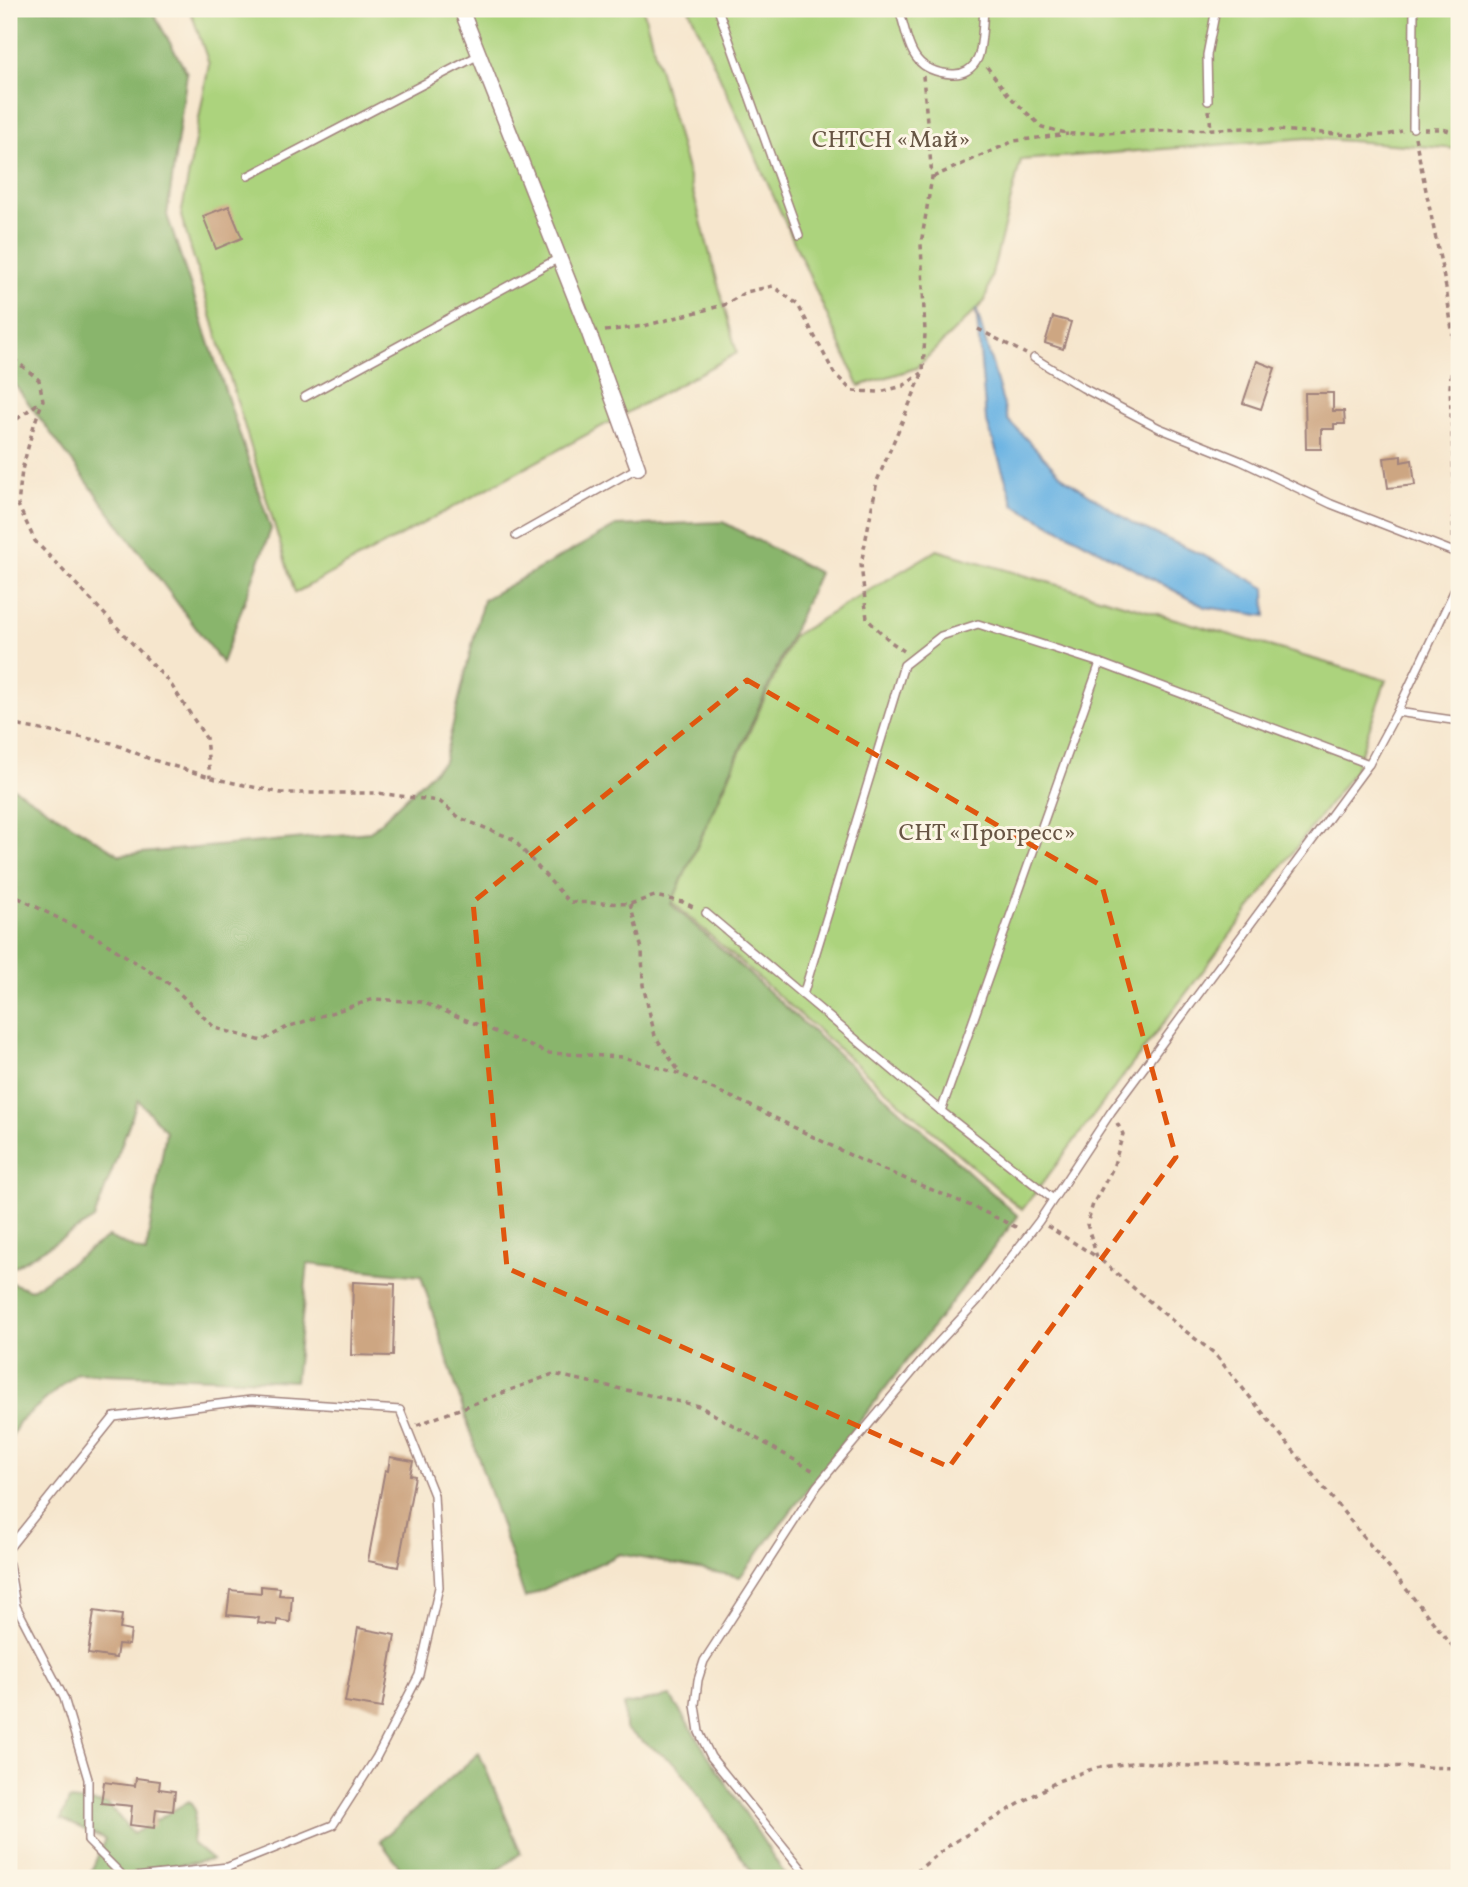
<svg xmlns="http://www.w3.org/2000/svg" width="1468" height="1887" font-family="Vollkorn,serif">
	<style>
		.green { fill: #acd37d; stroke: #7b7954; stroke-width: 2 }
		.forest { fill: #89b56c; stroke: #6a6a4c; stroke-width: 2 }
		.water { fill: #6bb3e3; stroke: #5a6987; stroke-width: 2 }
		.building { fill: #cda682 }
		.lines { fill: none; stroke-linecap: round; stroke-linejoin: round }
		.lane-casing { stroke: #a0827c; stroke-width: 10 }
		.street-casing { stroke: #a0827c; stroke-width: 17 }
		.path { stroke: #a0827c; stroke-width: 3.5; stroke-dasharray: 5 5; stroke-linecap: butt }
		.lane { stroke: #fff; stroke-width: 7 }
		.street { stroke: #fff; stroke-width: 14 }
		.marked { fill: none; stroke: #e0560e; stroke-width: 5; stroke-dasharray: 14 9; stroke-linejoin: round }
		.labels { text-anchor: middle; stroke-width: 6; stroke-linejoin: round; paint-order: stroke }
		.park-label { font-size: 24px; fill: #675544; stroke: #fcf5e5 }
	</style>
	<rect width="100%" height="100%" fill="#fcf5e5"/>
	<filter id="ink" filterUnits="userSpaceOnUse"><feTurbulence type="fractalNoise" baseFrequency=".0143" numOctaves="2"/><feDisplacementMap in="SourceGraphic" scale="14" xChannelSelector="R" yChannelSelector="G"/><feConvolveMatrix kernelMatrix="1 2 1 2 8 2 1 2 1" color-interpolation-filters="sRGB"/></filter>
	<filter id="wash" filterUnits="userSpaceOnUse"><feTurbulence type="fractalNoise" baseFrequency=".00686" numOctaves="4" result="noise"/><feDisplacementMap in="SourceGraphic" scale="28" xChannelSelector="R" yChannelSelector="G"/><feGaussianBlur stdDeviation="1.57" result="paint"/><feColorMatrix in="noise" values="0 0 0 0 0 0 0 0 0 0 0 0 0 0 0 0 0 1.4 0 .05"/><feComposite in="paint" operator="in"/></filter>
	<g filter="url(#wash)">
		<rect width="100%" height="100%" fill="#f6e6cd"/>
		<g class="green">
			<polygon points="190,9 643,9 737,353 295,593 181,216 209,64"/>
			<polygon points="689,9 1459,9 1459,149 1308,138 1021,160 985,301 916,368 859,386"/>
			<polygon points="937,550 1386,680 1355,770 1022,1210 672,902 793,636"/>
		</g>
		<g class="forest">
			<polygon points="9,9 151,9 187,73 167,215 271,529 222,663 9,377"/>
			<polygon points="723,522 819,573 671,904 1018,1216 740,1577 620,1554 525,1598 482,1469 421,1276 308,1264 295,1381 77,1373 19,1422 9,1442 9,1282 31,1290 108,1237 146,1253 166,1131 138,1100 94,1219 9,1270 9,785 120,855 370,832 444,761 483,600 616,526"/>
			<polygon points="670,1696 787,1878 756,1878 677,1765 625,1729 624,1705"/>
			<polygon points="479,1753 521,1853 487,1878 408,1878 380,1841"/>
			<polygon points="69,1800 108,1804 133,1834 189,1801 195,1810 192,1843 212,1860 146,1870 144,1878 76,1878 90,1874 105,1839 61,1819"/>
		</g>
		<polygon class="water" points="976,308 1008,420 1063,477 1134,524 1224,565 1265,588 1266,616 1205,607 1014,505 986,419"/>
		<g id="blocks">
			<g class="building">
				<polygon points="229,206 242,238 216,249 203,216"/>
				<polygon points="1053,317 1071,322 1063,349 1045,343"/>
				<polygon points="1257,361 1275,368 1261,409 1243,403"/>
				<polygon points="1305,393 1333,393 1333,411 1344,411 1345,424 1334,424 1334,429 1321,429 1321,449 1306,449"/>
				<polygon points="1401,456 1401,462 1412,460 1415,485 1388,488 1384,458"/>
				<polygon points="353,1282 395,1284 393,1356 351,1355"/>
				<polygon points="390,1457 413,1461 410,1475 415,1476 398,1567 368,1561 385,1470 388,1471"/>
				<polygon points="261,1586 280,1588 279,1595 292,1596 290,1622 277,1620 277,1625 258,1623 259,1618 227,1615 230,1590 261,1593"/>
				<polygon points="94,1611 122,1615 120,1629 131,1631 129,1645 118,1644 116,1658 88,1654"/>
				<polygon points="358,1628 395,1635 382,1708 345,1702"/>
				<polygon points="136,1778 160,1781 159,1789 175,1791 173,1811 156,1809 154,1828 130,1825 132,1806 101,1803 104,1782 135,1786"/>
			</g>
		</g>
	</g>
	<g filter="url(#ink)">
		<use href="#blocks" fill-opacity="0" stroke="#a0827c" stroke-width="2"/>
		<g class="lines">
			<defs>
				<g id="lane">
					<polyline points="718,9 799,235"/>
					<path d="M899 9C910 44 909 71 952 74 963 75 973 69 978 58 982 48 983 21 984 9"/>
					<polyline points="1208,101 1207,55 1216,9"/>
					<polyline points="1413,128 1414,9"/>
					<polyline points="248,176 479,55"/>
					<polyline points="1034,358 1083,388 1159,428 1241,461 1331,504 1459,554"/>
					<polyline points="305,397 559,258"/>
					<polyline points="516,536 637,468"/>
					<polyline points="1397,712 1459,581"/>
					<polyline points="706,913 803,995"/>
					<polyline points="941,1111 1100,663"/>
					<polyline points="1053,1199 941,1111 803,995 904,665 941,636 978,624 1100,663 1369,764"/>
					<polyline points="9,1548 114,1417 251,1400 400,1410 434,1495 439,1587 419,1675 376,1758 333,1825 228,1867 125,1878"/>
					<polyline points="9,1564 16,1606 64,1698 88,1779 88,1841 125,1878"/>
					<polyline points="809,1878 711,1757 699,1732 695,1705 698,1680 704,1661 817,1486 926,1356 978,1300 1039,1221 1111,1112 1369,764 1397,712 1459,721"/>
				</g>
				<polyline id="street" points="461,9 589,333 638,468"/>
			</defs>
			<use href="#lane" class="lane-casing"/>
			<use href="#street" class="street-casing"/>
			<g class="path">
				<polyline points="987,67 1009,96 1042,127 1070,134 1246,128 1352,135 1387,135 1402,131"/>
				<polyline points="1209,110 1211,129"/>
				<polyline points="1424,129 1443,129 1459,134"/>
				<polyline points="1415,137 1446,288 1454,344 1450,387 1454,485 1453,538"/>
				<polyline points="933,177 1014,141 1068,134"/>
				<polyline points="978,329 1026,354"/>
				<polyline points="605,331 644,326 724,305 746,292 773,286 798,305 834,373 852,391 880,392 903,386 922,373"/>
				<polyline points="9,350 15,360 39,380 43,400 34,425 22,470 18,505 35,541 170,683 206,738 210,777"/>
				<polyline points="9,425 41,401"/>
				<polyline points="904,651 891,642 867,619 861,564 877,481 923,372 925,333 921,244 932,177 923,76"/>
				<polyline points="9,724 112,743 150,759 216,779 281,793 377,793 439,801 460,818 513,839 569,902 630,904 655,896 683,902 697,909"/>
				<polyline points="9,893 99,939 171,985 215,1028 262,1041 287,1027 374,999 422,1002 548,1053 623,1057 680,1074 751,1106 860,1160 976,1208 1020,1229"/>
				<polyline points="630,904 642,949 643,985 655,1036 680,1073"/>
				<polyline points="1117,1123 1123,1134 1113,1168 1093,1204 1087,1224 1097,1257 1180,1327 1214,1353 1459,1654"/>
				<polyline points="1453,1198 1459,1191"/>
				<polyline points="1047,1226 1097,1257"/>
				<polyline points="417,1425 553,1374 699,1406 814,1471"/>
				<polyline points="908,1878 951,1844 1029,1798 1058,1781 1095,1768 1139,1762 1191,1766 1302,1764 1459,1768"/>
			</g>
			<use href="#lane" class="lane"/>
			<use href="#street" class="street"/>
		</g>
	</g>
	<path class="marked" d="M747 680 1102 886 1176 1157 949 1467 507 1268 473 902Z"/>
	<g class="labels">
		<g class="park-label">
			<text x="891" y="147">СНТСН «Май»</text>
			<text x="987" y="840">СНТ «Прогресс»</text>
		</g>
	</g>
	<rect width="1468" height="1887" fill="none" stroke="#fcf5e5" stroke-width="35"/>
</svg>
